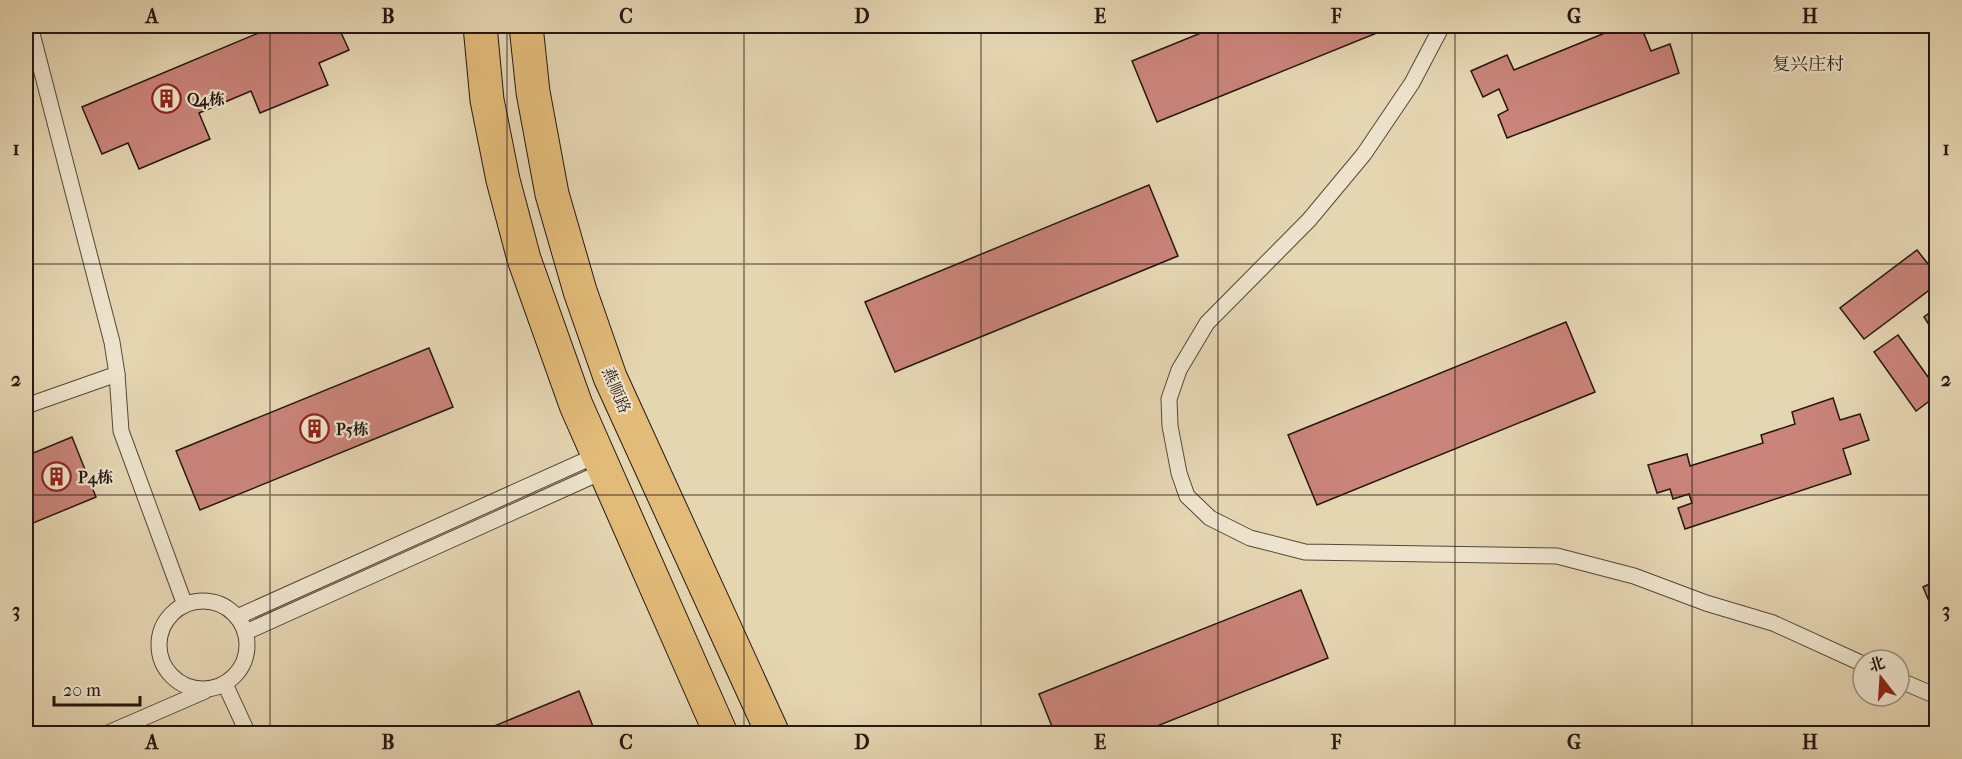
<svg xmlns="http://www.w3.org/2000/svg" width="1962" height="759" font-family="'IM FELL French Canon','Noto Serif SC',serif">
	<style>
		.building { fill: #ca847a; stroke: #241712; stroke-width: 1.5 }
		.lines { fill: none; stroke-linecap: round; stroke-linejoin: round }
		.service-casing { stroke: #54473a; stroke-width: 17 }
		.primary-casing { stroke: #241712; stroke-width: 35 }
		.service { stroke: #eee4cd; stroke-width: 15 }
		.primary { stroke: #e2bb79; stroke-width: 33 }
		.grid { fill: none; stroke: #241712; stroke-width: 1.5; stroke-opacity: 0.55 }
		.labels { text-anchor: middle; stroke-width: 4.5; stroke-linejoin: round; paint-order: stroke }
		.poi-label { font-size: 16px; font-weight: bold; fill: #241712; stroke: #eee4cd; text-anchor: start }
		.street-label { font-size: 16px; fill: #241712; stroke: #eee4cd }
		.neighbourhood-label { font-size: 18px; fill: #241712; stroke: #eee4cd }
		.neatline { fill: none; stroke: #241712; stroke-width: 2 }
		.grid-label { font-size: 20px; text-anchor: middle; font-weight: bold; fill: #241712 }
	</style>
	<rect width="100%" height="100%" fill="#e5d6b2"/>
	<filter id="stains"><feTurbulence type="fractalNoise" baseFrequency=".00333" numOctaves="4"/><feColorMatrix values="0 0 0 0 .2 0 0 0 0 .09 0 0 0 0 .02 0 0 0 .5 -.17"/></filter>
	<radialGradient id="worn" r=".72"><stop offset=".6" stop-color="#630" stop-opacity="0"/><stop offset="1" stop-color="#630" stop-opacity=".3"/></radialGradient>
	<g class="building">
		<polygon points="275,26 338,26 349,50 319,63 328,85 260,113 251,91 199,113 210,139 139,169 128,143 102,154 82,107"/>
		<polygon points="1218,26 1394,26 1157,122 1132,61"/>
		<polygon points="1622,26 1669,26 1644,34 1651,51 1670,44 1679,73 1507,138 1498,115 1508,110 1499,89 1483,97 1471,71 1507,55 1514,70"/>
		<polygon points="1149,185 1178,256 895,372 865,302"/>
		<polygon points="1917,250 1936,274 1936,285 1864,339 1840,308"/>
		<polygon points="1936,308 1936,336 1924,317"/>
		<polygon points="1566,322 1595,392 1317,505 1288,435"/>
		<polygon points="1898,335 1936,388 1936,396 1916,411 1874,352"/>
		<polygon points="429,348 453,407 200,510 176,451"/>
		<polygon points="1833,398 1840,420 1860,414 1869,440 1843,449 1851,474 1685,529 1678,508 1692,503 1689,494 1673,499 1670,489 1657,493 1648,465 1687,454 1690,466 1763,443 1761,435 1795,424 1792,412"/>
		<polygon points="72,437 96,497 26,526 26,456"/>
		<polygon points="1936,581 1936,618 1923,587"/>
		<polygon points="1301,590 1328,658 1137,734 1055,734 1039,694"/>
		<polygon points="579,691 596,734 475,734"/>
	</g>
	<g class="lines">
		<defs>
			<g id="service">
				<polyline points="30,26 112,342 117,374 121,431 185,605"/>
				<polyline points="1442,26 1412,83 1364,154 1309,220 1207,323 1179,370 1169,399 1170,426 1179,473 1187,496 1210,518 1250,538 1305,552 1557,556 1634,576 1706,603 1773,623 1863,664"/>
				<polyline points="26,406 117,374"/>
				<circle cx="203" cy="645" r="44"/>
				<polyline points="237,617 597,455"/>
				<polyline points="246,632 604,471"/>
				<polyline points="1899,680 1936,696"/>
				<polyline points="225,684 248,734"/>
				<polyline points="106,734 205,691"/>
			</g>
			<g id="primary">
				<polyline points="480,26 487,100 503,180 524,259 576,405 721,734"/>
				<polyline points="526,26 533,92 552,194 580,291 610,377 773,734"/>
			</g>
		</defs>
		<use href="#service" class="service-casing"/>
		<use href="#primary" class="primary-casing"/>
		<use href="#service" class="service"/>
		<use href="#primary" class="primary"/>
	</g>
	<path class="grid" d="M270 26V734M507 26V734M744 26V734M981 26V734M1218 26V734M1455 26V734M1692 26V734M26 264H1936M26 495H1936"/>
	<defs>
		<symbol id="building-ring" viewBox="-11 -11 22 22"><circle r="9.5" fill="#eee4cd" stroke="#8f2418" stroke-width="1.5"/><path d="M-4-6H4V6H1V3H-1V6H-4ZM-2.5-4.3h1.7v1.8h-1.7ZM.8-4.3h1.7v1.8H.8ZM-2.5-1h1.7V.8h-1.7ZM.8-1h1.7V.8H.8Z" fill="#8f2418"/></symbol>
	</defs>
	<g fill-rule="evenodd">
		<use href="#building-ring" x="150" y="82" width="33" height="33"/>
		<use href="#building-ring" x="298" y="412" width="33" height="33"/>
		<use href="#building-ring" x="40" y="460" width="33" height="33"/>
	</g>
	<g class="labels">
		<g class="poi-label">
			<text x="187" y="105">Q4栋</text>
			<text x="336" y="435">P5栋</text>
			<text x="78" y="483">P4栋</text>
		</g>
		<g class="street-label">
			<text transform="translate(617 390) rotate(67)" y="6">燕顺路</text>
		</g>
		<g class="neighbourhood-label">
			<text x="1808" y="70">复兴庄村</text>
		</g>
	</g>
	<rect width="1962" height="759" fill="none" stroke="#e5d6b2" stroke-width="66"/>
	<g transform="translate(1881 678) rotate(343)"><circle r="28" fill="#eee4cd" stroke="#9d9282" stroke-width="1.5"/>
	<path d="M0-4.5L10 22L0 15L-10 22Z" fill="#8f2418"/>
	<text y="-9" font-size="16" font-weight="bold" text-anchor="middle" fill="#241712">北</text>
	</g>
	<path d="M54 696v9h86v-9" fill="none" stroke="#241712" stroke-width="3"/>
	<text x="63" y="696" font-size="18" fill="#241712" stroke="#eee4cd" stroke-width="4.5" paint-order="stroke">20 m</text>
	<rect x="33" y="33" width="1896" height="693" class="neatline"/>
	<g class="grid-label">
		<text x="152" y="23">A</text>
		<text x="388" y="23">B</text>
		<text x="626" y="23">C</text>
		<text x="862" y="23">D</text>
		<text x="1100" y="23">E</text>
		<text x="1336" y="23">F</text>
		<text x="1574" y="23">G</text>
		<text x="1810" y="23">H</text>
		<text x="16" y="155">1</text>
		<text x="1946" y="155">1</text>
		<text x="16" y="386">2</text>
		<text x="1946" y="386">2</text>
		<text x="16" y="617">3</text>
		<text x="1946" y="617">3</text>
		<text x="152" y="749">A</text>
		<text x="388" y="749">B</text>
		<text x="626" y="749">C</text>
		<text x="862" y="749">D</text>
		<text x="1100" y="749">E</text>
		<text x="1336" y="749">F</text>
		<text x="1574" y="749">G</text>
		<text x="1810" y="749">H</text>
	</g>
	<rect width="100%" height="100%" filter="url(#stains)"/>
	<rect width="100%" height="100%" fill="url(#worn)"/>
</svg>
